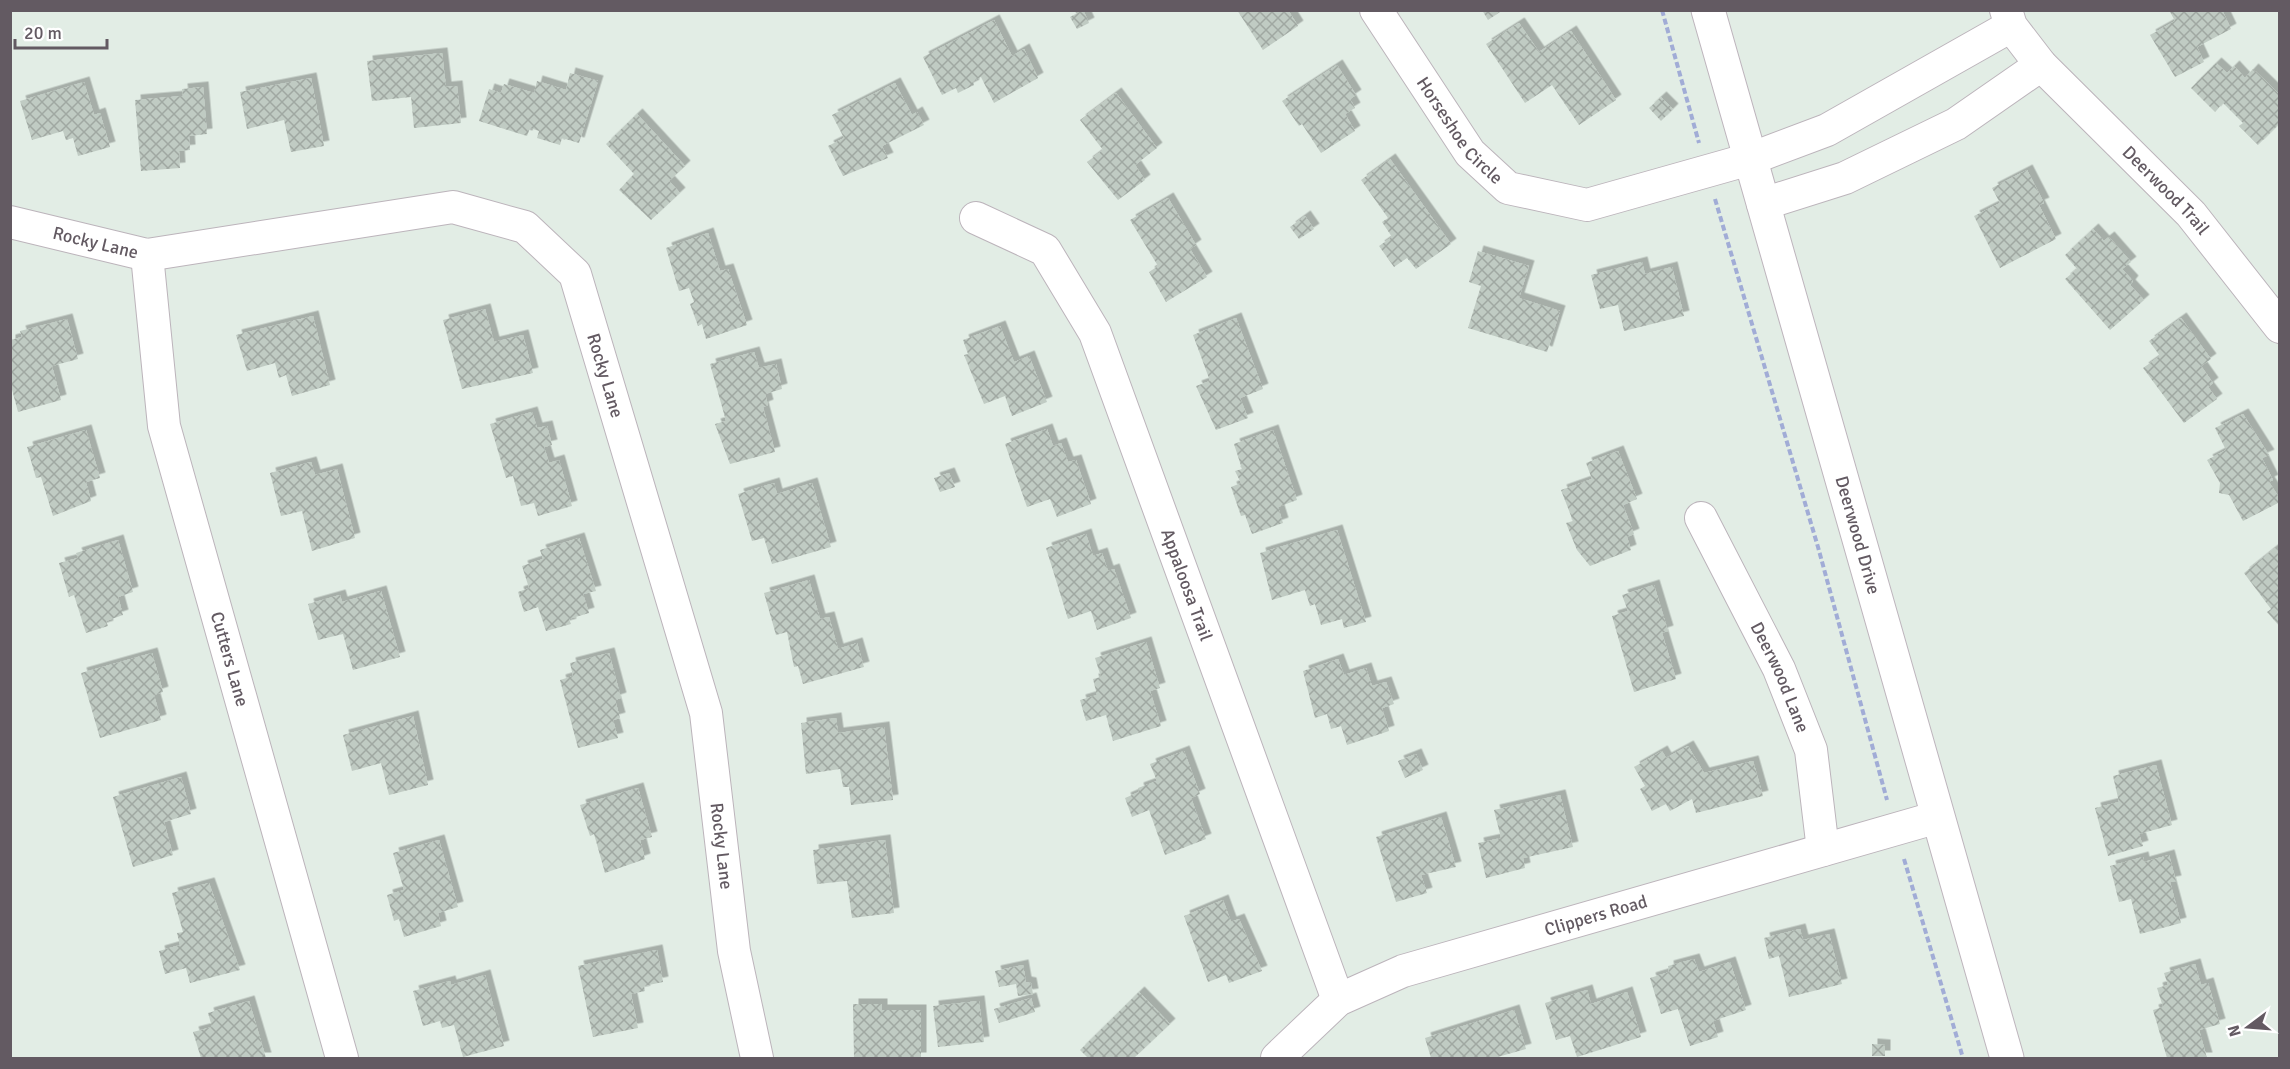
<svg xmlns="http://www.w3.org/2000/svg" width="2290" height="1069" font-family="Signika,sans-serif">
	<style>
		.building { fill: url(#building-cross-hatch); filter: url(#shadow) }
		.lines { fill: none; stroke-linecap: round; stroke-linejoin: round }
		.street-casing { stroke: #bcb4bb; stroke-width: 34 }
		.secondary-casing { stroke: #beb5bd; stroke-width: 35 }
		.path { stroke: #a1acd6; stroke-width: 4; stroke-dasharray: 6 3; stroke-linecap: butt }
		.street { stroke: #fff; stroke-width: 32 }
		.secondary { stroke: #fff; stroke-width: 33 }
		.labels { text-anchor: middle; stroke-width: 4.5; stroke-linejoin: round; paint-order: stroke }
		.street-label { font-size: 18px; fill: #635a62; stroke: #fff }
	</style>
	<defs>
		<pattern id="building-cross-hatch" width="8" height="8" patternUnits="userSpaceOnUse" patternTransform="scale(1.5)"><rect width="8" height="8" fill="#c0cbc3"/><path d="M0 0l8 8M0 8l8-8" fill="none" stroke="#a0a8a2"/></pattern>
		<filter id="shadow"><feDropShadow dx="5.5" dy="-5.5" stdDeviation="0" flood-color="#0004"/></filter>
	</defs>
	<rect width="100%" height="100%" fill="#e2ede5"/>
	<g class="building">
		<polygon points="1083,10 1089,23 1077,29 1070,17"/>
		<polygon points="1237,10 1288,10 1298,26 1263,50"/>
		<polygon points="1482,10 1499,10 1500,12 1488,20"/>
		<polygon points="2169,10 2222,10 2231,29 2197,47 2204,62 2175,77 2150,35 2175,21"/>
		<polygon points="994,20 1012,56 1024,49 1038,78 994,103 981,77 973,81 974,85 958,93 956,88 942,95 923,57"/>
		<polygon points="1519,23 1539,52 1571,31 1616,100 1579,125 1552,85 1525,103 1486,44"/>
		<polygon points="442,53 446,87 457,86 461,123 414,128 411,97 372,101 367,61"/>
		<polygon points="2216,63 2227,73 2234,66 2245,78 2253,69 2280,95 2280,123 2258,145 2239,126 2243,123 2223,103 2215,112 2191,88"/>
		<polygon points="1337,65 1356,95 1350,99 1355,108 1345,114 1355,131 1321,153 1302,124 1299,126 1282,101"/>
		<polygon points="570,73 598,81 579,143 562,138 560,145 537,138 539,131 530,128 527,136 479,121 489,89 501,93 504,84 534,93 537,81 566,90"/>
		<polygon points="311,78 324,146 291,152 284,120 247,129 240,92"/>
		<polygon points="84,82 94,115 100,113 110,147 78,156 73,138 66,140 63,131 32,140 20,101"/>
		<polygon points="895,83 912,115 917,112 924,125 882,146 888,158 843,176 828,146 844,138 832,115"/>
		<polygon points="203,87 207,134 189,136 190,150 179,151 180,168 141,171 135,100 183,96 182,89"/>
		<polygon points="1116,93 1157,148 1135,165 1145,180 1118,200 1087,162 1103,150 1080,120"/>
		<polygon points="1661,97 1673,109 1661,121 1649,108"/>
		<polygon points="637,114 685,166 669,181 680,193 651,220 619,190 634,174 606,144"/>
		<polygon points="1390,159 1451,244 1416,269 1407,258 1394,267 1379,246 1392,237 1382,222 1388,218 1361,180"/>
		<polygon points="2027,170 2044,203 2039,205 2056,239 2000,268 1974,216 2000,203 1992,188"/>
		<polygon points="1168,198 1196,245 1190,249 1207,277 1166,302 1149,272 1158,266 1130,220"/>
		<polygon points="1305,216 1314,229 1299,239 1290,227"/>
		<polygon points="2093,229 2104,241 2109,237 2131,262 2122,269 2133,281 2130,285 2144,300 2110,330 2065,279 2077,269 2065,255"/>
		<polygon points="708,233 720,271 728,269 747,325 706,339 702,324 698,326 690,304 694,302 689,288 679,291 666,248"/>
		<polygon points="1478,251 1529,266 1519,298 1560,311 1547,352 1468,328 1481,286 1469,282"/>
		<polygon points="1642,262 1645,274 1672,267 1684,316 1624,331 1618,305 1600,309 1591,275"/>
		<polygon points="485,309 494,342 523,335 533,373 462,389 443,320"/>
		<polygon points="313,316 330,385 292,396 286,375 279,378 275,363 247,371 236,335"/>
		<polygon points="1236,318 1263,389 1240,398 1248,418 1216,430 1196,386 1210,381 1193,335"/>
		<polygon points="2181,318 2211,359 2201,366 2213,383 2208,387 2217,399 2184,423 2143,368 2160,356 2149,341"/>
		<polygon points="67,319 78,359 52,366 61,400 18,412 10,382 10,340 22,337 20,331"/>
		<polygon points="1000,326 1014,362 1029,356 1047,402 1012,416 1005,396 984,404 964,355 968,354 963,340"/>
		<polygon points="754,352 759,368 776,364 782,389 765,394 768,405 763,407 775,452 730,464 715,424 726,421 710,364"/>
		<polygon points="532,412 537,428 547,426 552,445 544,447 549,463 559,460 572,506 538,516 534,503 521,506 513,476 506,478 490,424"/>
		<polygon points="2243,414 2269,455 2262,458 2273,480 2269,482 2280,499 2280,502 2243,521 2229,495 2219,493 2220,483 2207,460 2226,450 2215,428"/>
		<polygon points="1047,429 1053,446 1061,443 1068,462 1076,460 1091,504 1057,517 1050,499 1027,507 1005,444"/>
		<polygon points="86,430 100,478 86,482 91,501 53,516 41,477 36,478 27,447"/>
		<polygon points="1273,430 1297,500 1278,507 1283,523 1252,534 1245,515 1241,516 1231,487 1241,483 1235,471 1242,469 1234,444"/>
		<polygon points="1618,451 1637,499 1623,505 1634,534 1627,537 1631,550 1590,566 1577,550 1566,523 1573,521 1561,490 1592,479 1586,463"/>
		<polygon points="311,462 315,475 337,469 355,538 312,551 302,511 281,516 270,473"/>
		<polygon points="949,473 955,487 940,492 934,478"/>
		<polygon points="774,483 777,494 812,483 831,547 772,564 764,538 752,541 738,494"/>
		<polygon points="1337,530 1366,622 1344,628 1342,619 1321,625 1315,604 1310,606 1305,590 1272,600 1260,553"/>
		<polygon points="1086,534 1093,556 1102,553 1108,571 1114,569 1131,618 1097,630 1091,611 1068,619 1046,548"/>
		<polygon points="579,538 596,591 583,594 589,613 569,619 571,624 546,631 538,607 524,612 518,592 529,588 522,566 543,559 540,550"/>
		<polygon points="118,540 133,592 118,597 123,615 106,621 108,626 86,633 74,595 69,597 59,563 78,558 76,553"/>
		<polygon points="2275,548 2280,554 2280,627 2267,612 2271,609 2244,573"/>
		<polygon points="809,580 820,619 829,617 838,649 857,643 864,667 803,684 798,666 794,667 787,632 776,635 764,593"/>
		<polygon points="1654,585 1668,631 1662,633 1676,679 1634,692 1612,616 1628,611 1622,595"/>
		<polygon points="381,591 400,657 353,670 343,634 318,640 308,604 340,595 342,602"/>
		<polygon points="1146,642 1160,688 1150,691 1161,726 1113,741 1106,715 1086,721 1080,700 1097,695 1093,679 1101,677 1095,658"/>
		<polygon points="152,653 163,692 154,695 161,720 100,738 81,673"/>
		<polygon points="609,653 621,698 615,700 620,718 613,720 618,738 578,748 560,680 573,676 570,663"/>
		<polygon points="1338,659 1344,675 1366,668 1372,686 1386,682 1394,704 1382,708 1389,731 1347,745 1341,726 1331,729 1327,714 1315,718 1303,671"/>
		<polygon points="413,716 428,785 389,795 381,763 352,771 343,735"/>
		<polygon points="836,718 838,733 884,727 893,800 851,805 849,787 843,787 840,769 806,774 801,723"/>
		<polygon points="1688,746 1704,773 1753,761 1763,796 1696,813 1692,799 1670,811 1666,804 1652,811 1640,789 1645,786 1634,767 1662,751 1666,758"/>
		<polygon points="1184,751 1200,794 1191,798 1206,839 1165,855 1149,810 1132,817 1125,798 1139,792 1138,788 1157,781 1150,764"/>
		<polygon points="1416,754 1423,770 1405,778 1398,761"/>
		<polygon points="2156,765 2172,825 2139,834 2143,846 2108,856 2095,808 2119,802 2113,776"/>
		<polygon points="181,777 191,814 164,822 173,855 133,867 113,797"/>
		<polygon points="638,788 652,837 640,840 645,859 605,873 594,834 590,836 580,805"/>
		<polygon points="1560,795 1573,847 1523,858 1525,868 1486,878 1478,843 1501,838 1494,810"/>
		<polygon points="1441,817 1456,867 1421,875 1427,893 1396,902 1376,837"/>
		<polygon points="439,840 458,907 438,913 441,926 404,937 399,919 394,921 387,895 404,890 393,853"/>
		<polygon points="885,840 894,913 852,918 847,881 817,884 813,850"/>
		<polygon points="2169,855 2176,881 2170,882 2181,923 2140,934 2131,899 2119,902 2110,866 2143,857 2144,862"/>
		<polygon points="209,883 240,970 190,983 186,968 165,974 159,951 180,945 177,933 183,932 172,893"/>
		<polygon points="1223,900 1231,922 1239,919 1262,971 1229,983 1226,975 1208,982 1184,916"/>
		<polygon points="1800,929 1803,940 1829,934 1842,984 1789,997 1779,956 1769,959 1764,938"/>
		<polygon points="657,950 663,982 644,986 645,991 631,994 638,1028 593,1037 578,966"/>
		<polygon points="1694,959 1699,972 1730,962 1746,1010 1713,1021 1718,1037 1690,1046 1678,1009 1661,1014 1650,978 1669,972 1668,966"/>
		<polygon points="2195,964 2201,985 2208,983 2220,1024 2199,1030 2207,1058 2167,1058 2153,1010 2163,1007 2157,988 2168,985 2164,973"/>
		<polygon points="1023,965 1026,982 1031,983 1033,994 1018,996 1016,984 999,987 995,971"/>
		<polygon points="485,975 504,1046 463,1057 454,1025 442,1028 440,1021 423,1026 413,991 450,981 451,985"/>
		<polygon points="1587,990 1591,1004 1627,992 1641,1037 1577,1057 1570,1036 1556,1040 1545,1003"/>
		<polygon points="1139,992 1170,1024 1134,1058 1088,1058 1080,1050"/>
		<polygon points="1031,998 1035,1012 999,1023 994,1009"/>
		<polygon points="249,1001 266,1058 201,1058 193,1032 212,1027 208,1013"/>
		<polygon points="979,1001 984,1042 938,1047 933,1006"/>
		<polygon points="853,1004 882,1004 882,1010 921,1010 921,1058 854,1058"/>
		<polygon points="1514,1010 1526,1049 1494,1058 1431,1058 1425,1038"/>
		<polygon points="1872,1044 1885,1045 1885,1056 1872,1056"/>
	</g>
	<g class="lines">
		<defs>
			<g id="street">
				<path id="s1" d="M1376 10 1470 153 1508 188 1587 205 1750 159 1827 130 2011 26"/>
				<path id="s2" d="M2006 10 2011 26 2041 65 2191 214 2280 327"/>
				<polyline points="1763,204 1845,178 1956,124 2041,65"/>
				<path id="s3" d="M976 218 1045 250 1095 333 1338 1000"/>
				<path id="s4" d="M10 222 147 255 453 207 525 227 575 274 706 713 734 951 757 1058"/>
				<path id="s5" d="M147 255 164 426 342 1058"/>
				<path id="s6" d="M1701 518 1779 669 1811 750 1823 850"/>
				<path id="s7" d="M1277 1058 1338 1000 1403 971 1938 817"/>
			</g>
			<g id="secondary">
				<path id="s8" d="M1708 10 2007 1058"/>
			</g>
		</defs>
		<use href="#street" class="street-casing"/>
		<use href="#secondary" class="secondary-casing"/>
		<g class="path">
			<polyline points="1662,10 1699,143"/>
			<polyline points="1715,199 1818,547 1887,800"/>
			<polyline points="1904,859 1963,1058"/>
		</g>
		<use href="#street" class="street"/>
		<use href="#secondary" class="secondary"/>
	</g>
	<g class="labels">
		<g class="street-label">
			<text dy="6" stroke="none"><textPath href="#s1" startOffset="147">Horseshoe Circle</textPath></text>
			<text dy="6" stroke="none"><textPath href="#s2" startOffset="243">Deerwood Trail</textPath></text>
			<text dy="6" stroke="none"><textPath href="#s4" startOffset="88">Rocky Lane</textPath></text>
			<text dy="6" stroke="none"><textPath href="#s4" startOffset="700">Rocky Lane</textPath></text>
			<text dy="6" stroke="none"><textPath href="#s8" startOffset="546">Deerwood Drive</textPath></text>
			<text dy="6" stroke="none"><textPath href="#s3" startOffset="441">Appaloosa Trail</textPath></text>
			<text dy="6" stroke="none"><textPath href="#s5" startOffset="414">Cutters Lane</textPath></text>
			<text dy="6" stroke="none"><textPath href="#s6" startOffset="178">Deerwood Lane</textPath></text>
			<text dy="6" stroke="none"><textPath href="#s4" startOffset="1186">Rocky Lane</textPath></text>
			<text dy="6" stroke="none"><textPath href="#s7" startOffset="356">Clippers Road</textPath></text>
		</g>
	</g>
	<rect width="2290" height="1069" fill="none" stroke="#635a62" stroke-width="24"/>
	<g transform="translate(2248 1027) rotate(254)" stroke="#ffffff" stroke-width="4.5" paint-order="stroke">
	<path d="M0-4.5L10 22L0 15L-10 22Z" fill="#635a62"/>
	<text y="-9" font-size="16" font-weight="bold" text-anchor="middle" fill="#635a62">N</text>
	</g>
	<path d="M15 39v9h92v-9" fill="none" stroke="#635a62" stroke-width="3"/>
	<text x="24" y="39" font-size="18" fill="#635a62" stroke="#ffffff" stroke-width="4.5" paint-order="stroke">20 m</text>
</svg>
